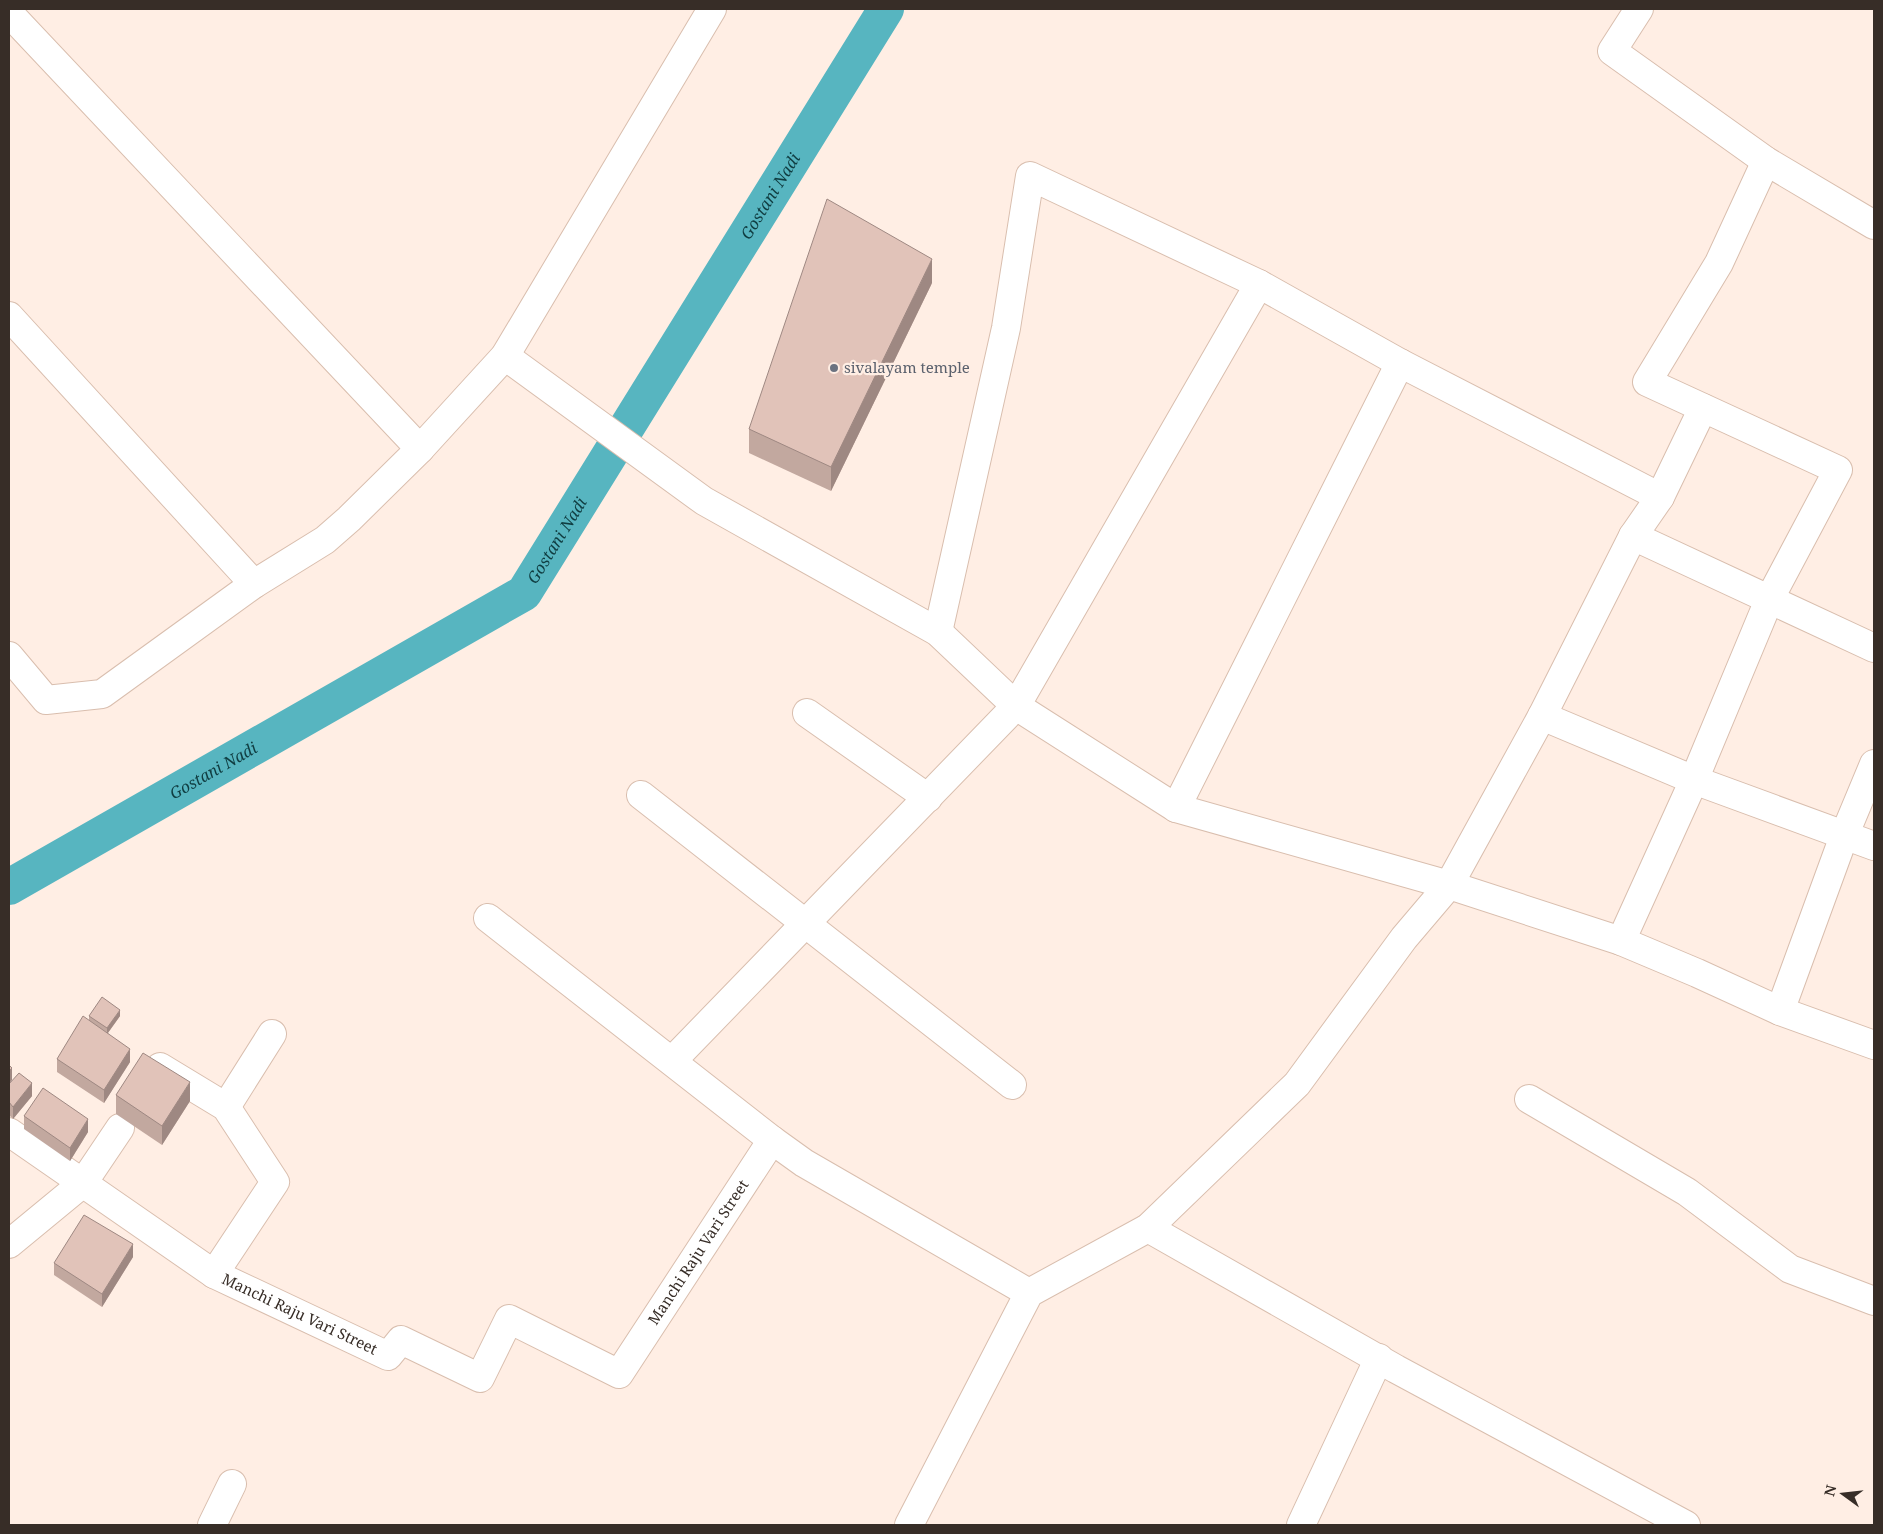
<svg xmlns="http://www.w3.org/2000/svg" width="1883" height="1534" font-family="'Noto Serif',serif">
	<style>
		.lines { fill: none; stroke-linecap: round; stroke-linejoin: round }
		.canal { stroke: #57b5c0; stroke-width: 36 }
		.street-casing { stroke: #d9beae; stroke-width: 30 }
		.street { stroke: #fff; stroke-width: 28 }
		.wall { fill: #c2a89f }
		.shaded-wall { fill: #9e8882 }
		.building { fill: #e1c3b9; stroke: #9e8882 }
		.worship-dot { fill: #6b7280; stroke: #ffeee4; stroke-width: 2 }
		.labels { text-anchor: middle; stroke-width: 4.5; stroke-linejoin: round; paint-order: stroke }
		.worship-label { font-size: 15px; fill: #5b616d; stroke: #ffeee4; text-anchor: start }
		.street-label { font-size: 15px; fill: #372d27; stroke: #ffeee4 }
		.water-label { font-size: 16px; font-style: italic; fill: #103d41; stroke: #ffeee4 }
	</style>
	<rect width="100%" height="100%" fill="#ffeee4"/>
	<g class="lines">
		<path class="canal" id="s1" d="M9 887 524 593 886 9"/>
		<defs>
			<g id="street">
				<polyline points="1639,9 1612,51 1766,161 1874,225"/>
				<polyline points="9,13 420,449"/>
				<polyline points="9,316 254,584"/>
				<polyline points="505,356 704,501 938,632 1016,706 1176,808 1449,885 1621,941 1697,973 1780,1011 1874,1045"/>
				<polyline points="1633,536 1874,648"/>
				<polyline points="938,632 1006,328 1030,176 1259,284 1400,363 1660,497"/>
				<polyline points="9,656 46,700 102,694 254,584 325,540 349,519 420,449 505,356 712,9"/>
				<polyline points="807,713 928,798"/>
				<polyline points="1542,716 1694,780 1874,846"/>
				<polyline points="641,795 1012,1085"/>
				<polyline points="1176,808 1400,363"/>
				<polyline points="488,918 772,1140 804,1163 1029,1293"/>
				<polyline points="1621,941 1694,780 1769,600 1838,470 1647,382 1719,263 1766,161"/>
				<polyline points="1780,1011 1844,836 1874,764"/>
				<polyline points="672,1061 1016,706 1259,284"/>
				<polyline points="160,1067 226,1107 275,1182 214,1274"/>
				<polyline points="1529,1099 1687,1192 1790,1269 1874,1301"/>
				<polyline points="226,1107 272,1034"/>
				<path id="s2" d="M9 1132 214 1274 388 1356 401 1340 480 1378 509 1319 619 1374 772 1140"/>
				<polyline points="1148,1228 1396,1369 1686,1525"/>
				<polyline points="9,1244 83,1183 120,1128"/>
				<polyline points="212,1525 232,1484"/>
				<polyline points="909,1525 1029,1293 1148,1228 1297,1084 1404,938 1449,885 1542,716 1633,536 1660,497 1703,408"/>
				<polyline points="1301,1525 1379,1358"/>
			</g>
		</defs>
		<use href="#street" class="street-casing"/>
		<use href="#street" class="street"/>
	</g>
	<g class="wall">
		<polygon points="932,283 831,491 749,453 749,429"/>
		<polygon points="89,1016 120,1016 108,1033 130,1062 104,1103 57,1072 57,1059 89,1021"/>
		<polygon points="9,1084 32,1096 13,1119 9,1115"/>
		<polygon points="116,1095 190,1101 162,1145 116,1114"/>
		<polygon points="24,1116 88,1132 70,1161 24,1129"/>
		<polygon points="133,1257 102,1307 54,1275 54,1263"/>
	</g>
	<g class="shaded-wall">
		<polygon points="932,259 932,283 831,491 831,467"/>
		<polygon points="120,1010 120,1016 107,1034 107,1028"/>
		<polygon points="130,1049 130,1062 104,1103 104,1090"/>
		<polygon points="12,1068 12,1080 9,1084 9,1071"/>
		<polygon points="190,1082 190,1101 162,1145 162,1126"/>
		<polygon points="32,1083 32,1096 13,1119 13,1107"/>
		<polygon points="88,1119 88,1132 70,1161 70,1148"/>
		<polygon points="133,1244 133,1257 102,1307 102,1294"/>
	</g>
	<g class="building">
		<polygon points="827,199 932,259 831,467 749,429"/>
		<polygon points="102,997 120,1010 107,1028 89,1016"/>
		<polygon points="83,1016 130,1049 104,1090 57,1059"/>
		<polygon points="143,1053 190,1082 162,1126 116,1095"/>
		<polygon points="9,1065 12,1068 9,1071"/>
		<polygon points="19,1073 32,1083 13,1107 9,1102 9,1084"/>
		<polygon points="43,1088 88,1119 70,1148 24,1116"/>
		<polygon points="84,1215 133,1244 102,1294 54,1263"/>
	</g>
	<circle class="worship-dot" cx="834" cy="368" r="5"/>
	<g class="labels">
		<g class="worship-label">
			<text x="844" y="373">sivalayam temple</text>
		</g>
		<g class="street-label">
			<text dy="5" stroke="none"><textPath href="#s2" startOffset="884">Manchi Raju Vari Street</textPath></text>
			<text dy="5" stroke="none"><textPath href="#s2" startOffset="344">Manchi Raju Vari Street</textPath></text>
		</g>
		<g class="water-label">
			<text dy="6" stroke="none"><textPath href="#s1" startOffset="1060">Gostani Nadi</textPath></text>
			<text dy="6" stroke="none"><textPath href="#s1" startOffset="655">Gostani Nadi</textPath></text>
			<text dy="6" stroke="none"><textPath href="#s1" startOffset="235">Gostani Nadi</textPath></text>
		</g>
	</g>
	<rect width="1883" height="1534" fill="none" stroke="#372d27" stroke-width="20"/>
	<g transform="translate(1843 1494) rotate(285)" stroke="#ffeee4" stroke-width="4" paint-order="stroke">
	<path d="M0-4L9 19L0 12L-9 19Z" fill="#372d27"/>
	<text y="-8" font-size="14" font-weight="bold" text-anchor="middle" fill="#372d27">N</text>
	</g>
</svg>
